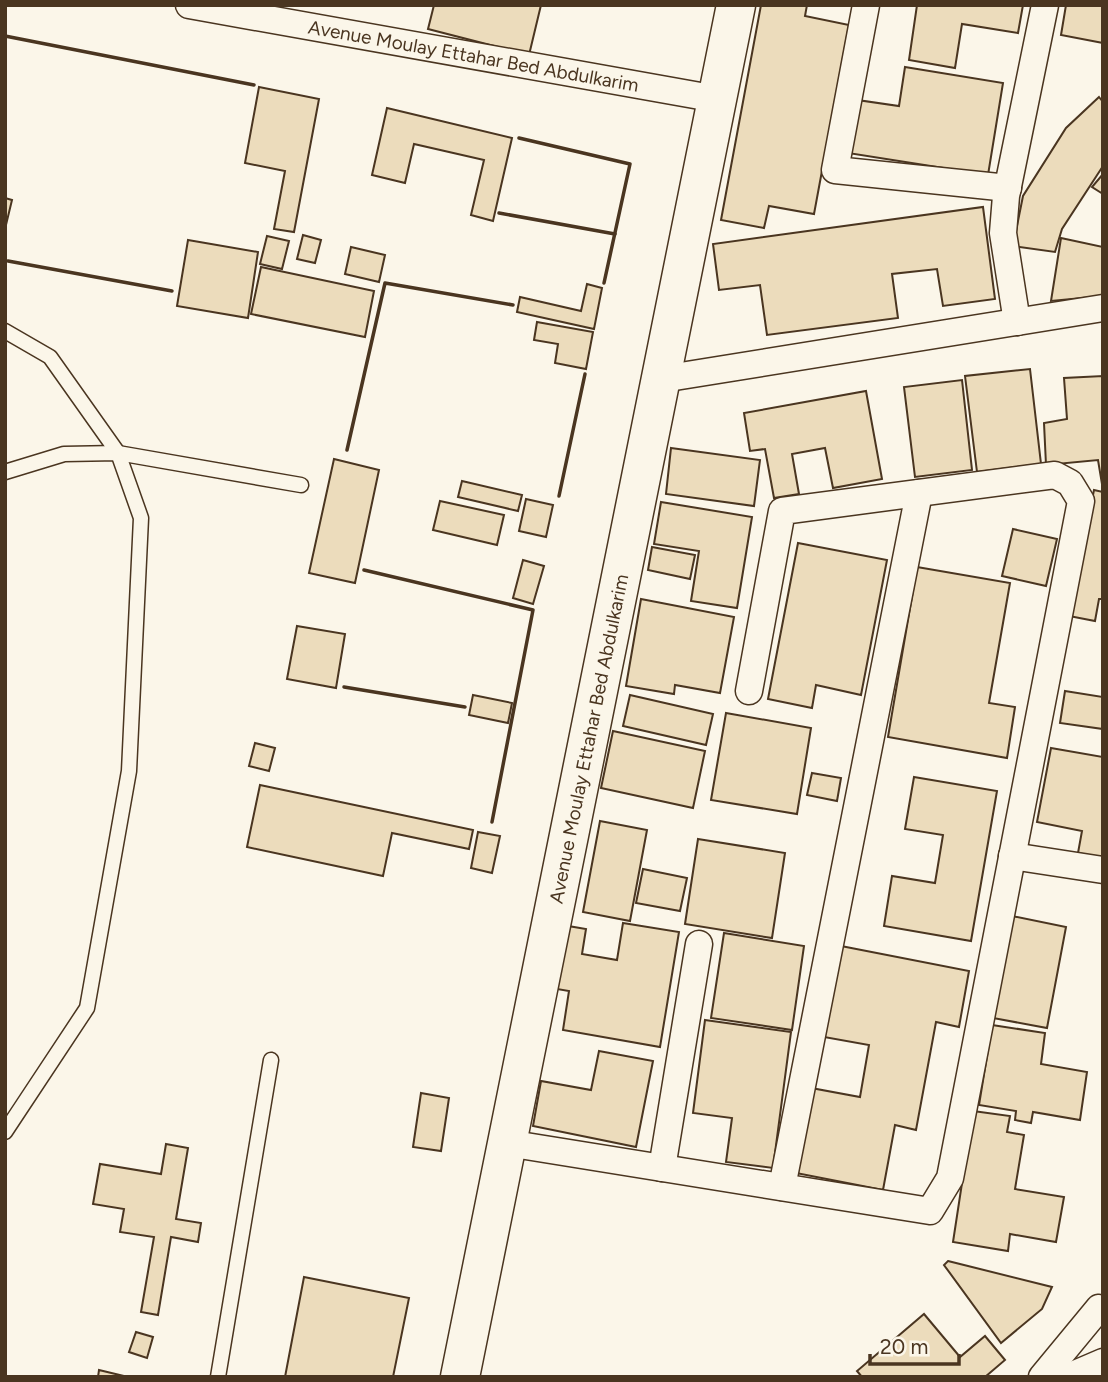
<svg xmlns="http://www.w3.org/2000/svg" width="1108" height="1382" font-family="Figtree,sans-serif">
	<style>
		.building { fill: #ecdcbc; stroke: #4a3520; stroke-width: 2 }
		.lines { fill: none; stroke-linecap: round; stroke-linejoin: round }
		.lane-casing { stroke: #4a3520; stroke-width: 17 }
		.street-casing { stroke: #4a3520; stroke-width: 29 }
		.secondary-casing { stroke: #4a3520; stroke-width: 41 }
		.lane { stroke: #fbf6e9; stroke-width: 14 }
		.street { stroke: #fbf6e9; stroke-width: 26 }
		.secondary { stroke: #fbf6e9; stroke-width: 38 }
		.wall { stroke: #4a3520; stroke-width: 3.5 }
		.labels { text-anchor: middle; stroke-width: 5; stroke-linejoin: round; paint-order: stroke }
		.street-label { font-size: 19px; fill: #4a3520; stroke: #fbf6e9 }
	</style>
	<rect width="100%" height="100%" fill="#fbf6e9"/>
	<g class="building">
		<polygon points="434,5 541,5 529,55 428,29"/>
		<polygon points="761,5 807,5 805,16 849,25 814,214 769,206 764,228 721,220"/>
		<polygon points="917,5 1023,5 1018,33 962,24 955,68 909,60"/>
		<polygon points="1066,5 1103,5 1103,43 1061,35"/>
		<polygon points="905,67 1003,83 988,175 848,153 857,100 899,106"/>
		<polygon points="259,87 319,99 294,232 274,229 285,171 245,163"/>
		<polygon points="1099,97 1103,102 1103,166 1062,229 1055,252 1013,246 1023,196 1066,128"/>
		<polygon points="387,108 512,138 493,221 471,215 484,160 414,144 405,183 372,175"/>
		<polygon points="1103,174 1103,194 1092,187"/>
		<polygon points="5,198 12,200 5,229"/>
		<polygon points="983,207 995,299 943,306 937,269 892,274 898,318 767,335 760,285 719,290 713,244"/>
		<polygon points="303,235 321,240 315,263 297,259"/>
		<polygon points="267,236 289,241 282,269 260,264"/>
		<polygon points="1061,238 1103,247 1103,296 1051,301"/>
		<polygon points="188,240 258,252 248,318 177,306"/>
		<polygon points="351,247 385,255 379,282 345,274"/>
		<polygon points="261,267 374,291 365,337 251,314"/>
		<polygon points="587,284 602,288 594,329 517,312 520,297 581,311"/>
		<polygon points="537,322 593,332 586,369 555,363 558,344 534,340"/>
		<polygon points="1030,369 1041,464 977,472 965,376"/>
		<polygon points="1103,376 1103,490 1098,460 1046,465 1044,423 1067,419 1064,378"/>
		<polygon points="962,380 972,470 915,477 904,387"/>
		<polygon points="866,391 882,479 833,488 825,448 792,454 799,494 774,498 765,449 750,451 744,413"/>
		<polygon points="671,448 760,460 754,506 666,494"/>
		<polygon points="334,459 379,470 355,583 309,573"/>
		<polygon points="462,481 522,495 518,511 458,497"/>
		<polygon points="1094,490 1103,492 1103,599 1099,599 1095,621 1069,616"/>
		<polygon points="526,499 553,505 546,537 519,531"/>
		<polygon points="440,501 504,515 497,545 433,530"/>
		<polygon points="661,502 752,517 737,608 691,601 699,551 654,544"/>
		<polygon points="1013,529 1057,539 1046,586 1002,576"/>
		<polygon points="798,543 887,560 861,695 816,685 812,708 768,699"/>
		<polygon points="652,547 695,555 690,579 648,570"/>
		<polygon points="523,560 544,566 533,604 513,598"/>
		<polygon points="917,567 1010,583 989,703 1015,707 1007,758 888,737"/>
		<polygon points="641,599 734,617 720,693 675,685 674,694 626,686"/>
		<polygon points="297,626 345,634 336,688 287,679"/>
		<polygon points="1065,691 1103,697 1103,729 1060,723"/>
		<polygon points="473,695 512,703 508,723 469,715"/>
		<polygon points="630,695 713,714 706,745 623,726"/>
		<polygon points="726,713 811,728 797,814 711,800"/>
		<polygon points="613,731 705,751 693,808 601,788"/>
		<polygon points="255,743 275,748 269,771 249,766"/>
		<polygon points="1051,748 1103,757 1103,858 1078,853 1082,831 1037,822"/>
		<polygon points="812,773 841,778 837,801 807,795"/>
		<polygon points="914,777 997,791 971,941 884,926 892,876 935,883 943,835 905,829"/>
		<polygon points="260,785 473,830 469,849 392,833 383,876 247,847"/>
		<polygon points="600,821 647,830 630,921 583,912"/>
		<polygon points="478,832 500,836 492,873 471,868"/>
		<polygon points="698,839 785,853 772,938 685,924"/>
		<polygon points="643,869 687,878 680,911 636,903"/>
		<polygon points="1012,916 1066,927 1047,1028 993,1018"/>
		<polygon points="623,923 679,932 660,1047 563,1030 569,991 557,989 568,926 586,929 582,954 617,960"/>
		<polygon points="724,933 804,946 792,1030 711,1018"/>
		<polygon points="841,946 969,971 959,1027 936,1022 916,1130 895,1125 883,1190 796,1173 811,1088 860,1097 869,1045 824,1037"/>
		<polygon points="705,1020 791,1032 773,1168 726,1162 732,1118 693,1113"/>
		<polygon points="992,1025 1045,1033 1041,1064 1087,1072 1080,1120 1033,1112 1031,1123 1015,1120 1016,1111 979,1105"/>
		<polygon points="599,1051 653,1061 636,1147 533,1126 541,1081 591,1090"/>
		<polygon points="421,1093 449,1098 441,1151 413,1147"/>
		<polygon points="973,1111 1010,1116 1007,1132 1024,1135 1015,1189 1064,1197 1056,1242 1010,1234 1008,1251 953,1242"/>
		<polygon points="166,1144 188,1148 176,1219 201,1223 198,1242 171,1237 158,1315 141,1312 154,1237 120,1232 124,1209 93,1204 100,1164 161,1174"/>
		<polygon points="948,1261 1052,1287 1042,1309 1001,1343 944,1265"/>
		<polygon points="304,1277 409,1298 393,1377 285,1377"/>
		<polygon points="924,1314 960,1357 985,1336 1005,1360 985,1377 862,1377 857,1371"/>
		<polygon points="136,1332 153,1337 147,1358 129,1352"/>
		<polygon points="99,1370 128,1377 98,1377"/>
	</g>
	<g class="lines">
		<defs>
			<g id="lane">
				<polyline points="5,331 50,357 118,453 141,518 129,771 87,1008 5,1132"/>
				<polyline points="5,472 64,454 118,453 301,485"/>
				<polyline points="218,1377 271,1060"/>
			</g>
			<g id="street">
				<path id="s1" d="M189 5 717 99"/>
				<polyline points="866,5 835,170 1008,188"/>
				<polyline points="1017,322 1003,233 1006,196 1045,5"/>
				<polyline points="662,379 1103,308"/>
				<polyline points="1012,856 1103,870"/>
				<polyline points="507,1143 930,1211 950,1178 1081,501 1070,483 1055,475 782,511 749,691"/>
				<polyline points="662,1168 699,944"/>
				<polyline points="782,1187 919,493"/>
				<polyline points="1042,1377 1099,1308"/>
				<polyline points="1068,1377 1103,1362"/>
			</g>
			<g id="secondary">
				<path id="s2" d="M460 1377 736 5"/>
			</g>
		</defs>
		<use href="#lane" class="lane-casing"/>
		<use href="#street" class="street-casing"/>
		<use href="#secondary" class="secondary-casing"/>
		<use href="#lane" class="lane"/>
		<use href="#street" class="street"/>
		<use href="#secondary" class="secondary"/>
		<g class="wall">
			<polyline points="5,36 254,85"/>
			<polyline points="519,138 630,164 604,283"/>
			<polyline points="499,213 615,234"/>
			<polyline points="8,261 172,291"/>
			<polyline points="347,450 385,283 513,305"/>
			<polyline points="559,496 585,374"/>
			<polyline points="364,570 533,610 492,822"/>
			<polyline points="344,687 465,707"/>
		</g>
	</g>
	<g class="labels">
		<g class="street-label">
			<text dy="7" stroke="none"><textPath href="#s1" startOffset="289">Avenue Moulay Ettahar Bed Abdulkarim</textPath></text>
			<text dy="7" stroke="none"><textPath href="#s2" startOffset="651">Avenue Moulay Ettahar Bed Abdulkarim</textPath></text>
		</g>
	</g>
	<rect width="1108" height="1382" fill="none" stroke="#4a3520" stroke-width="14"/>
	<path d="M870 1354v10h89v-10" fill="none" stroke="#4a3520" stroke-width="3.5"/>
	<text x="880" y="1354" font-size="21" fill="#4a3520" stroke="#fbf6e9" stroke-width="5" paint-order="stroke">20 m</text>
</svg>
